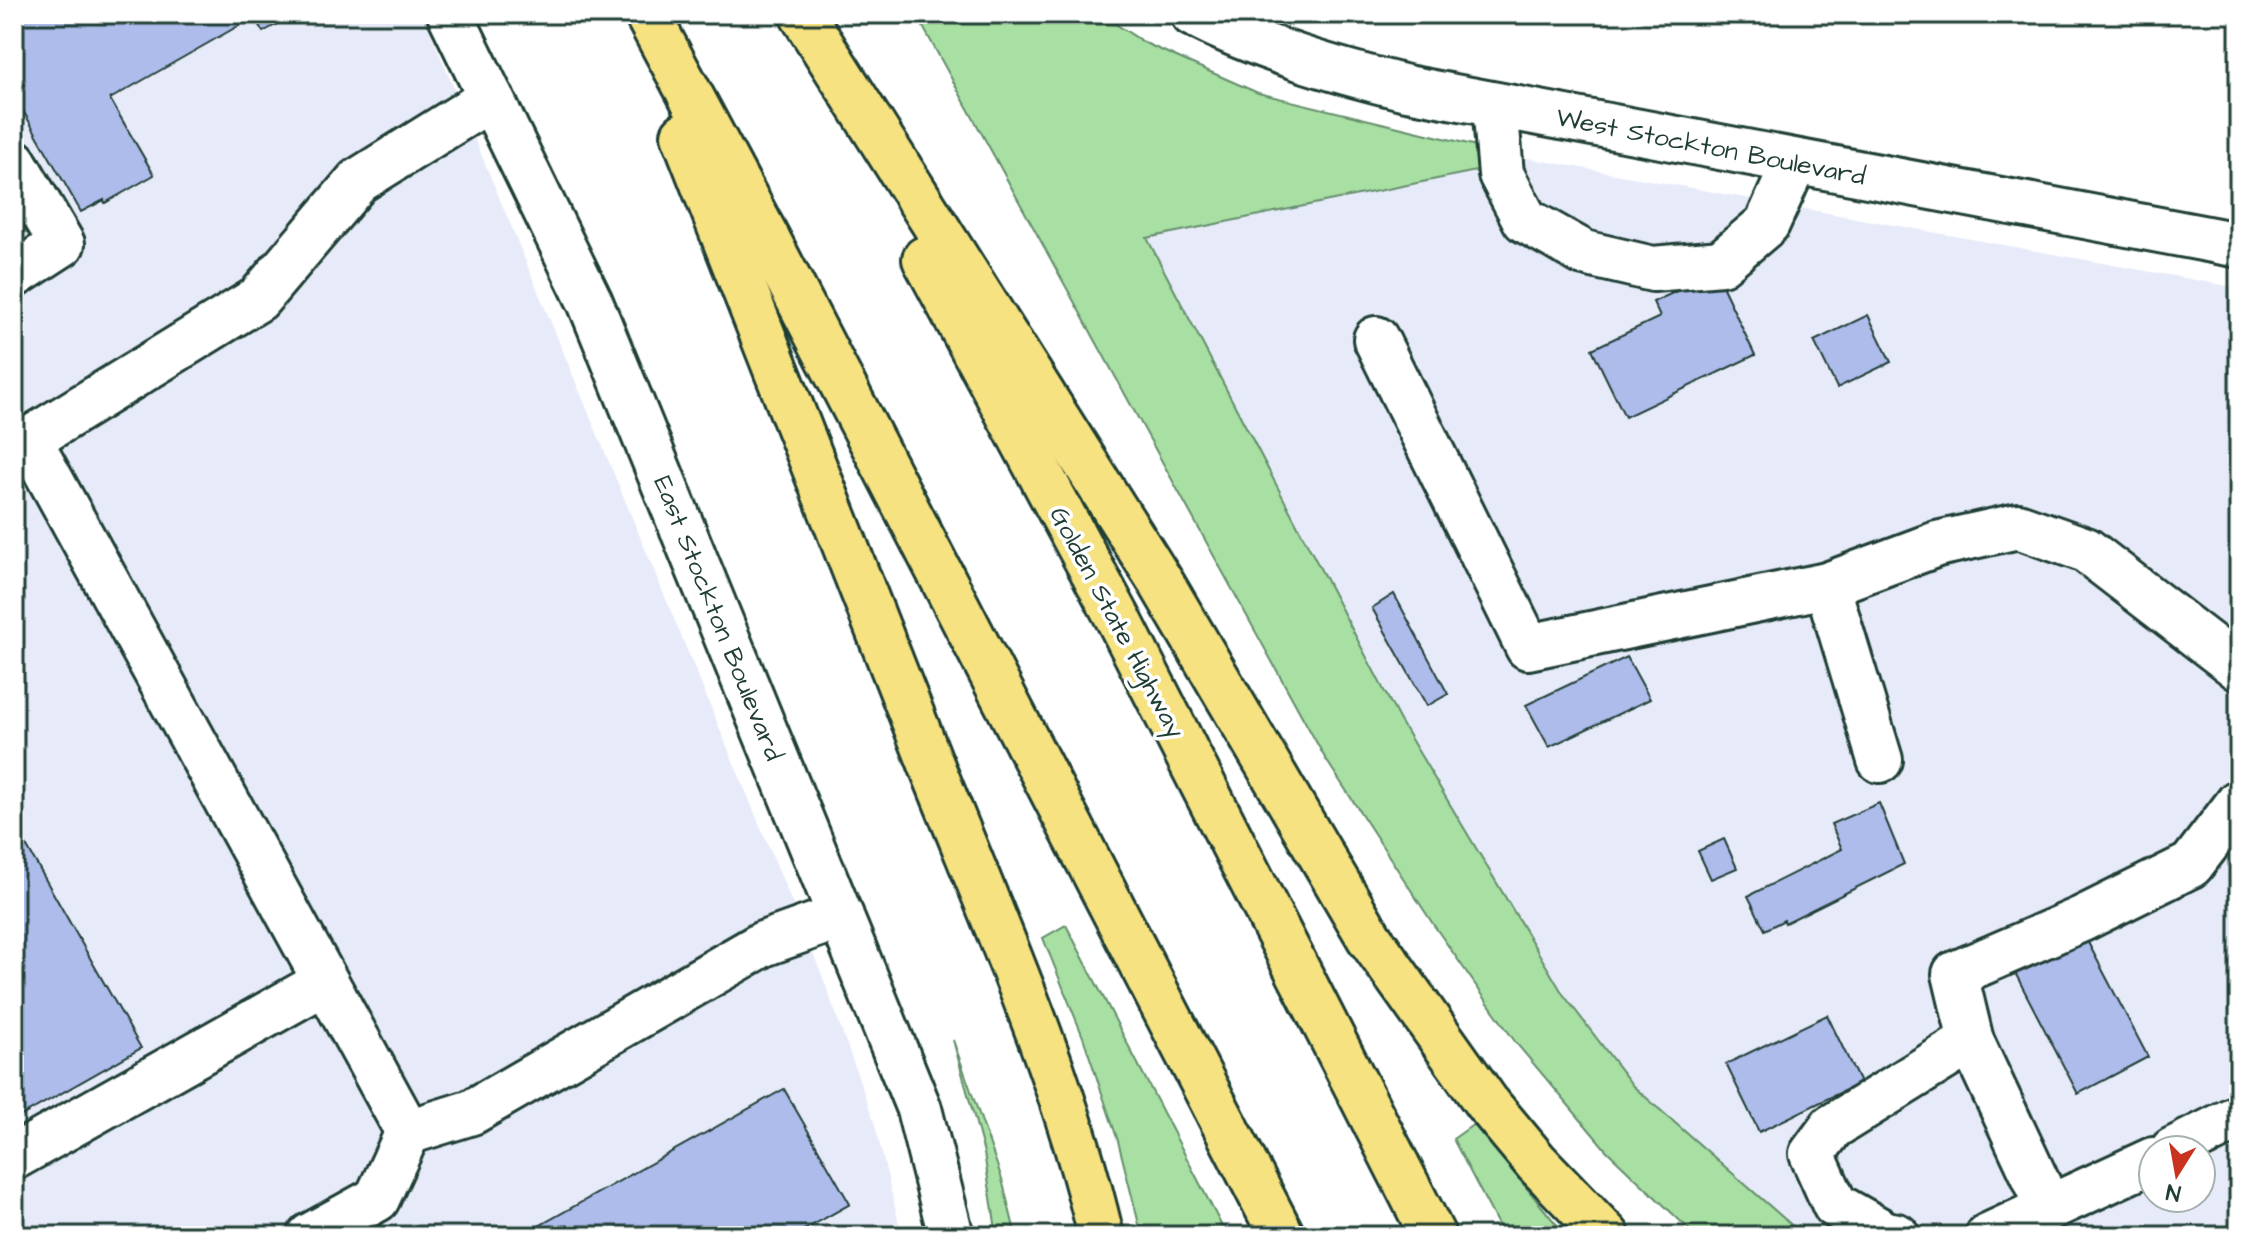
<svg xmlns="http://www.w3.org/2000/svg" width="2253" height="1250" font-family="'Architects Daughter',sans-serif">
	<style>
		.built { fill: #e7ebf9; fill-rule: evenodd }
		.green { fill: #a8dfa3; stroke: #648e6c; stroke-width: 2 }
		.building { fill: #aebcec; stroke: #1f3d34; stroke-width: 2 }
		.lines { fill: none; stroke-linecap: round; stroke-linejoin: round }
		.minor-casing { stroke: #1f3d34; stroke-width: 50 }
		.highway-casing { stroke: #1f3d34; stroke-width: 50 }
		.minor { stroke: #fff; stroke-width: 44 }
		.highway { stroke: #f7e281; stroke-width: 44 }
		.labels { text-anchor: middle; stroke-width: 7; stroke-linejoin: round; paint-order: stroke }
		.street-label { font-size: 26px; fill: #1f3d34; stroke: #fff }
	</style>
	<rect width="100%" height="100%" fill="#fff"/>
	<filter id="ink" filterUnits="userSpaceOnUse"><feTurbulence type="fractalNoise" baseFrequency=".0125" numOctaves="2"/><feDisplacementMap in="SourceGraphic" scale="16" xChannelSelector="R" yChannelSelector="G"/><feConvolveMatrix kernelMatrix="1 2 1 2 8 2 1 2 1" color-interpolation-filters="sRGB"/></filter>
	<g filter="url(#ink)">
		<g class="built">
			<polygon points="14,14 423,14 822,975 874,1121 902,1236 14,1236"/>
			<path d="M1522 157 2239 288V1236H1804L1633 1086 1563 994 1399 719 1147 238 1486 169ZM2153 1150H2201V1198H2153Z"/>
		</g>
		<g class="green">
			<polygon points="916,14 1100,14 1145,43 1258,93 1522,157 1486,169 1147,238 1399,719 1563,994 1633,1086 1804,1236 1696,1236 1607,1151 1516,1043 1433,924 1325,758"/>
			<polygon points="1066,925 1227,1236 1142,1236 1118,1141 1083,1037 1043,938"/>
			<polygon points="953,1040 1002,1179 1016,1236 997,1236 984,1153"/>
			<polygon points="1474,1124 1557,1225 1568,1236 1504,1236 1453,1139"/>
		</g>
		<g class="building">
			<polygon points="14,14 295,14 263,32 254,17 110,99 154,175 105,203 104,200 81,212 14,95"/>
			<polygon points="1716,273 1755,355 1625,417 1592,349 1660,317 1653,302"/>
			<polygon points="1868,315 1891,362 1837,388 1814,341"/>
			<polygon points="1394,594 1448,694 1427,706 1372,608"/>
			<polygon points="1627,657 1650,699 1549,747 1526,705"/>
			<polygon points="1879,803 1904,864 1785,923 1784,920 1765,930 1748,896 1842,849 1831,824"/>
			<polygon points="14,824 141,1048 14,1120"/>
			<polygon points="1724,839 1737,868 1711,879 1698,851"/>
			<polygon points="2082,931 2148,1057 2078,1094 2012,967"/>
			<polygon points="1827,1015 1860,1083 1759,1132 1726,1064"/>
			<polygon points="784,1089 850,1204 793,1236 521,1236"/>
		</g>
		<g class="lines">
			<defs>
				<g id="minor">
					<polyline points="450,14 590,302 919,1109 951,1236"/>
					<path d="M1193 14C1261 49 1333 70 1407 88L2239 245"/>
					<polyline points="491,98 358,181 258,299 29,440 408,1132 472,1112 763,944 841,916"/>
					<polyline points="1495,105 1501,174 1525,220 1584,253 1653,269 1721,263 1767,224 1795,162"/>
					<polyline points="14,162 62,244 14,275"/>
					<polyline points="1376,339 1528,647 1827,585 1937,544 2018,526 2086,550 2239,668"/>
					<polyline points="1827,585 1880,760"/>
					<polyline points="1971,1041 2049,1208"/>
					<polyline points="2173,1150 2239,1117"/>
					<polyline points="14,1157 325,982"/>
					<polyline points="310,1236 377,1199 408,1132"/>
					<polyline points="1897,1236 1886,1234 1835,1205 1812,1154 1832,1127 1971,1041 1955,974 2082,919 2191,865 2239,802"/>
					<polyline points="1988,1236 2153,1160"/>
				</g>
				<g id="highway">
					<polyline points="647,14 770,244 1282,1236"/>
					<polyline points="802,14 1162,584 1369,937 1486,1102 1536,1162 1607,1236"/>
					<path d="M684 135C767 343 846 552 929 759 991 915 1063 1072 1101 1236"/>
					<polyline points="925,259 1119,620 1433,1236"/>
				</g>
			</defs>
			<use href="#minor" class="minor-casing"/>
			<use href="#highway" class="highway-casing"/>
			<use href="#minor" class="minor"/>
			<use href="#highway" class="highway"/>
		</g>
	</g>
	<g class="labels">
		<g class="street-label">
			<text transform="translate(1711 146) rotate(11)" y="9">West Stockton Boulevard</text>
			<text transform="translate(719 618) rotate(68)" y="9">East Stockton Boulevard</text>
			<text transform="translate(1118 622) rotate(62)" y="9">Golden State Highway</text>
		</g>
	</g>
	<rect width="2253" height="1250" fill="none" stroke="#fff" stroke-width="48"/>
	<rect x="24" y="24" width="2205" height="1202" fill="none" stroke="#1f3d34" stroke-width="3" filter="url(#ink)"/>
	<g transform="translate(2177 1174) rotate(191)"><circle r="38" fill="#ffffff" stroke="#a5b1ae" stroke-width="2"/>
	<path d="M0-6L14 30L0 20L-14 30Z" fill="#c8321e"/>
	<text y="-12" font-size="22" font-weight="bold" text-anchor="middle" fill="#1f3d34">N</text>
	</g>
</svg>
